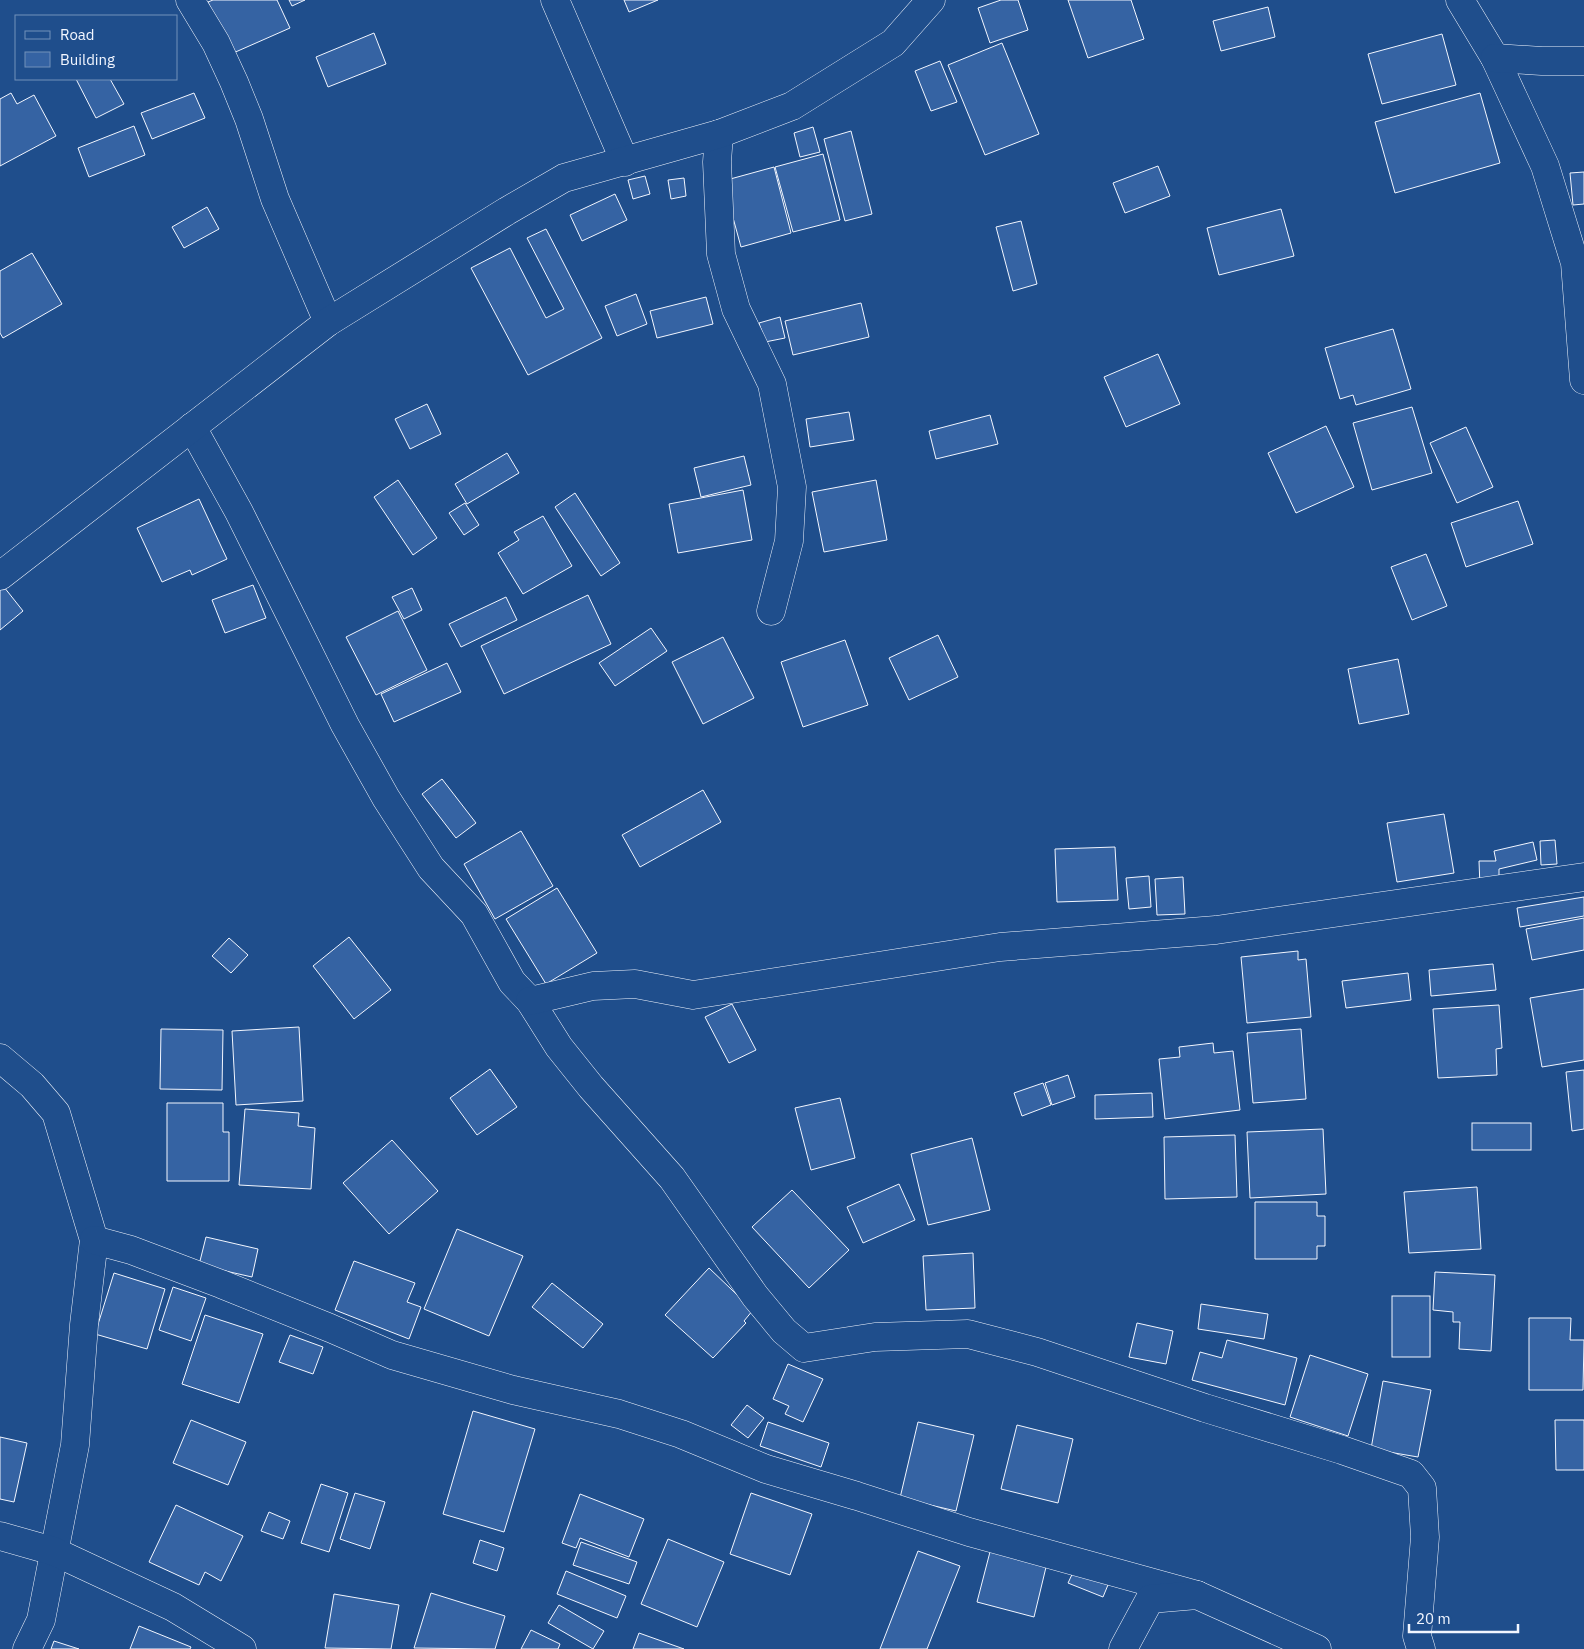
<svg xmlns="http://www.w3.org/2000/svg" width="1584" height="1649" font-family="'IBM Plex Sans',sans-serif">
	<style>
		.building { fill: #3563a3; stroke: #f2f6ff }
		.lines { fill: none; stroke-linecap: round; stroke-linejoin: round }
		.minor-casing { stroke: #f2f6ff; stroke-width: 29 }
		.minor { stroke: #1f4e8c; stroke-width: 28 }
	</style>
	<rect width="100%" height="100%" fill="#1f4e8c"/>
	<g class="building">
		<polygon points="213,0 277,0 290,28 231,54 208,2"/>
		<polygon points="289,0 305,0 292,6"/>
		<polygon points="624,0 658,0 629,12"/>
		<polygon points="1001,0 1018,0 1028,30 990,43 978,8"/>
		<polygon points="1068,0 1131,0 1144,39 1088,58"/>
		<polygon points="1268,7 1275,37 1221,51 1213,21"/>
		<polygon points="374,33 386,64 328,87 316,57"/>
		<polygon points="1442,34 1456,85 1382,104 1368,54"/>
		<polygon points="1002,43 1039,134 985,155 948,65"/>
		<polygon points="940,61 957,102 931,111 915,71"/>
		<polygon points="76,79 110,79 124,104 96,118"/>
		<polygon points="11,93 17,104 34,95 56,136 0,166 0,99"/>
		<polygon points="194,93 205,118 152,139 141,113"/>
		<polygon points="1480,93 1500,163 1395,193 1375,122"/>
		<polygon points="134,126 145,155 89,177 78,148"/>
		<polygon points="813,127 820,152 800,157 794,133"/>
		<polygon points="851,131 872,214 845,221 824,139"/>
		<polygon points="823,154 840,220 793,232 775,167"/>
		<polygon points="1158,166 1170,196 1125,213 1113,183"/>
		<polygon points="774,167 791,233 741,247 723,181"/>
		<polygon points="1584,172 1584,204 1573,205 1570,173"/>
		<polygon points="645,176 650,194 633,199 628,180"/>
		<polygon points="684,178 686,196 671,199 668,180"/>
		<polygon points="615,194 627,220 582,241 570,215"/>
		<polygon points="207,207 219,229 184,248 172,227"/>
		<polygon points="1281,209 1294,256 1219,275 1207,228"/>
		<polygon points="1021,221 1037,284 1013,291 996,227"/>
		<polygon points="546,229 602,338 528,375 471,268 510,248 546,318 564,309 527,238"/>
		<polygon points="32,253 62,304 3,338 0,333 0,271"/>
		<polygon points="636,294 647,324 617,336 605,306"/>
		<polygon points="706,297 713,324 657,338 650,311"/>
		<polygon points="861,303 869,337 793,355 785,321"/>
		<polygon points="780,317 785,338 765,342 759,323"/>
		<polygon points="1393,329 1411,389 1356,405 1353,395 1340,399 1325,348"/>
		<polygon points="1158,354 1180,404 1126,427 1104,377"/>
		<polygon points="427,404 441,434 410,449 395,419"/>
		<polygon points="1412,407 1432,473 1372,490 1353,423"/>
		<polygon points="849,412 854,440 810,447 806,419"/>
		<polygon points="990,415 998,444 936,459 929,431"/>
		<polygon points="1326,426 1354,487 1296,513 1268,453"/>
		<polygon points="1466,427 1493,487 1457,503 1430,443"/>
		<polygon points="507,453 519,473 467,504 455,484"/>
		<polygon points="744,456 751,485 701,497 694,468"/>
		<polygon points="398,480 437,538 413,555 374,497"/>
		<polygon points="876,480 887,540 824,552 812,492"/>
		<polygon points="743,490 752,540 678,553 669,504"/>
		<polygon points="575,493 620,563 601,576 555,507"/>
		<polygon points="199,499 227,559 192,575 190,570 162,582 137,528"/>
		<polygon points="1518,501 1533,544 1466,567 1451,523"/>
		<polygon points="465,503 479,525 464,535 449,513"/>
		<polygon points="543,516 572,566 523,594 498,553 519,540 514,532"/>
		<polygon points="1426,554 1447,606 1412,620 1391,567"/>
		<polygon points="0,582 23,611 0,630"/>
		<polygon points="253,585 266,618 225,633 212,600"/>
		<polygon points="412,588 422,610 404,619 392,597"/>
		<polygon points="588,595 611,644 504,694 481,646"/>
		<polygon points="506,597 517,620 461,647 449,624"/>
		<polygon points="398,611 427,670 376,695 346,637"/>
		<polygon points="651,628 667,651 615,686 599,663"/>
		<polygon points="938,635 958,677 909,700 889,658"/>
		<polygon points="723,637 754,698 703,724 672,662"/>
		<polygon points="845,640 868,705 803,727 781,662"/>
		<polygon points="1398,659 1409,714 1359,724 1348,669"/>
		<polygon points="447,663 461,692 394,722 381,694"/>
		<polygon points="442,779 476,823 456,838 422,794"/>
		<polygon points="703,790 721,822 640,867 622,835"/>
		<polygon points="1444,814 1454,873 1397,882 1387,823"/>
		<polygon points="521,831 553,886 495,919 464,864"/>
		<polygon points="1555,840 1557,864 1541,865 1540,841"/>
		<polygon points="1533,842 1537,860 1499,869 1499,887 1480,887 1479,861 1496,861 1494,851"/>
		<polygon points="1115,847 1118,900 1057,902 1055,849"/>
		<polygon points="1149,876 1151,907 1129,909 1126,878"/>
		<polygon points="1183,877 1185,914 1157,915 1155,879"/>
		<polygon points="557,888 597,953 546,984 506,919"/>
		<polygon points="1584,897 1584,916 1520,927 1517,908"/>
		<polygon points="1584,918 1584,950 1532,960 1526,929"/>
		<polygon points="349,937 391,990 354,1019 313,966"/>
		<polygon points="229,938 248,955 231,973 212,956"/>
		<polygon points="1298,951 1298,960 1306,959 1311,1017 1247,1023 1241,957"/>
		<polygon points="1493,964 1496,990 1431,996 1429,970"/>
		<polygon points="1408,973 1411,1000 1346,1008 1342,981"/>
		<polygon points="1584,989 1584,1060 1542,1067 1530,998"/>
		<polygon points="732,1004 756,1050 729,1063 705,1017"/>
		<polygon points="1499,1005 1502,1048 1496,1049 1497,1075 1438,1078 1433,1009"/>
		<polygon points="299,1027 303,1101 236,1105 232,1031"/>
		<polygon points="161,1029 223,1030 222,1090 160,1089"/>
		<polygon points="1301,1029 1306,1099 1253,1103 1247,1033"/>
		<polygon points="1213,1043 1214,1053 1233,1051 1240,1110 1165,1119 1159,1059 1180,1057 1179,1047"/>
		<polygon points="490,1069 517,1107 477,1135 450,1098"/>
		<polygon points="1584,1070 1584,1129 1572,1131 1566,1072"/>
		<polygon points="1068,1075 1075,1097 1052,1105 1045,1083"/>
		<polygon points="1043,1083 1051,1105 1022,1116 1014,1093"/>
		<polygon points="1152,1093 1153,1117 1095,1119 1095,1095"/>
		<polygon points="840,1098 855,1158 811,1170 795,1108"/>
		<polygon points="167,1103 223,1103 223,1132 229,1132 229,1181 167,1181"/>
		<polygon points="245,1109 299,1113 298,1126 315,1128 311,1189 239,1185"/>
		<rect x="1472" y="1123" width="59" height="27"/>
		<polygon points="1323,1129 1326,1194 1250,1198 1247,1132"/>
		<polygon points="1235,1135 1237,1197 1165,1199 1164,1137"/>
		<polygon points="972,1138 990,1210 928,1225 911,1154"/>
		<polygon points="392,1140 438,1191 389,1234 343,1183"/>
		<polygon points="899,1184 915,1220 863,1243 847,1207"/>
		<polygon points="1477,1187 1481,1249 1409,1253 1404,1192"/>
		<polygon points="792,1190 849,1250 809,1288 752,1227"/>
		<polygon points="1255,1202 1317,1202 1317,1216 1325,1216 1325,1246 1317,1246 1317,1259 1255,1259"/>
		<polygon points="457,1229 523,1256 489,1336 424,1309"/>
		<polygon points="206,1237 258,1249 252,1277 199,1265"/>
		<polygon points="973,1253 975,1308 926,1310 923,1256"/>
		<polygon points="354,1261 415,1283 407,1302 421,1307 409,1339 335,1310"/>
		<polygon points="709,1268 753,1310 744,1321 746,1323 713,1358 665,1315"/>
		<polygon points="1435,1272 1495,1275 1491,1351 1459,1349 1460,1322 1453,1322 1453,1312 1433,1310"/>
		<polygon points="114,1273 165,1289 147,1349 95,1334"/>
		<polygon points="552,1283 603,1324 583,1348 532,1307"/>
		<polygon points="173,1287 206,1298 191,1341 159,1330"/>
		<rect x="1392" y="1296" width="38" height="61"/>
		<polygon points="1201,1304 1268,1314 1264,1339 1198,1329"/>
		<polygon points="205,1315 263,1334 239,1403 182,1384"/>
		<polygon points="1529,1318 1571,1318 1570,1340 1584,1340 1583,1390 1529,1390"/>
		<polygon points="1137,1323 1173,1331 1166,1364 1129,1357"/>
		<polygon points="290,1335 323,1347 313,1374 279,1362"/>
		<polygon points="1227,1340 1297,1358 1285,1405 1192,1380 1200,1352 1222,1358"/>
		<polygon points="1310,1355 1368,1374 1348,1436 1290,1417"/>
		<polygon points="788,1364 823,1379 803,1422 785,1414 789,1406 773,1399"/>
		<polygon points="1383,1381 1431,1390 1418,1457 1371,1449"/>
		<polygon points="747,1405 764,1418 748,1438 731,1425"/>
		<polygon points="473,1411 535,1429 504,1532 443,1514"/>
		<polygon points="191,1420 246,1442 228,1485 173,1463"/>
		<polygon points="1555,1420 1584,1420 1584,1470 1556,1470"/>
		<polygon points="768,1422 829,1443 821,1467 760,1446"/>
		<polygon points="918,1422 974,1435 956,1511 900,1498"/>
		<polygon points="1017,1425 1073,1439 1058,1503 1001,1489"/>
		<polygon points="0,1437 27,1443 14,1502 0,1499"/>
		<polygon points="321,1484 348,1493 329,1552 301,1543"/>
		<polygon points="355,1493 385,1502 370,1549 340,1539"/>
		<polygon points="751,1493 812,1514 790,1575 730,1554"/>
		<polygon points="580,1494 644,1519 629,1557 580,1538 576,1548 562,1543"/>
		<polygon points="176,1505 243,1536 221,1581 205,1572 199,1585 149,1562"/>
		<polygon points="269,1512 290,1521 283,1539 261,1531"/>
		<polygon points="668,1539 724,1562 697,1627 641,1604"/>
		<polygon points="480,1540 504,1548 497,1571 473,1563"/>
		<polygon points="581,1542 637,1562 629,1584 573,1565"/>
		<polygon points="991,1548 1047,1563 1034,1617 977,1602"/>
		<polygon points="918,1551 960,1566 927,1649 880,1649"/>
		<polygon points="1076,1566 1110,1580 1103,1597 1068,1583"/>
		<polygon points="566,1571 626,1596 617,1618 557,1594"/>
		<polygon points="431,1593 505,1616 495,1649 414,1648"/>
		<polygon points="334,1594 399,1605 391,1649 325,1648"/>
		<polygon points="559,1605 604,1631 593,1649 548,1623"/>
		<polygon points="139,1626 191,1647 190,1649 130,1649"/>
		<polygon points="531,1630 560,1644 558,1649 521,1649"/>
		<polygon points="639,1633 684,1649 633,1649"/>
		<polygon points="54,1641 79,1649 51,1649"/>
	</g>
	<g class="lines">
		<defs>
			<g id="minor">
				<polyline points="190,0 216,43 234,82 249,119 275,199 328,322"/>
				<polyline points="555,0 625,162"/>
				<polyline points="1460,0 1495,58 1545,166 1558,208 1575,263 1584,380"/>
				<polyline points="1495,58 1542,61 1584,61"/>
				<polyline points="719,134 717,162 721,254 736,309 772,384 792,487 789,541 771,611"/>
				<polyline points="192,427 239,512 345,725 386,798 431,868 474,914 512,982 530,1001 559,1047 591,1087 672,1178 755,1296 784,1331 804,1348 875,1337 968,1334 1037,1352 1205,1408 1342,1450 1411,1474 1422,1488 1425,1537 1417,1636 1421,1649"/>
				<polyline points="0,576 328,322 507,211 564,178 719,134 792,106 893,43 931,0"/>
				<polyline points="530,1001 593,986 635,984 693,995 1000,947 1216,930 1584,877"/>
				<polyline points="0,1058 32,1085 56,1113 94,1240 84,1325 75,1445 41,1620 27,1649"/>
				<polyline points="94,1240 131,1250 221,1284 330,1328 392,1355 513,1390 619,1414 681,1434 766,1469 857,1496 969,1532 1197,1595"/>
				<polyline points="0,1536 53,1551 173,1607 242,1649"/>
				<polyline points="1123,1649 1150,1599 1197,1595 1317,1649"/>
			</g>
		</defs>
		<use href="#minor" class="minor-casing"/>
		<use href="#minor" class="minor"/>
	</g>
	<rect x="15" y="15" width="162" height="65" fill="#1f4e8c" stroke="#7391ba"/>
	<rect x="25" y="31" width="25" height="8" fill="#1f4e8c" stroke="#7391ba"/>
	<text x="60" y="40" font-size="15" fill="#f2f6ff">Road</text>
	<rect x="25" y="52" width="25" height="15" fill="#3563a3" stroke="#7391ba"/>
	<text x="60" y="65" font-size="15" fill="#f2f6ff">Building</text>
	<path d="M1409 1624v8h109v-8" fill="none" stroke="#f2f6ff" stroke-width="2.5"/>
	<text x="1416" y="1624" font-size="15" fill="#f2f6ff" stroke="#1f4e8c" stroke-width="4" paint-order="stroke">20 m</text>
</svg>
